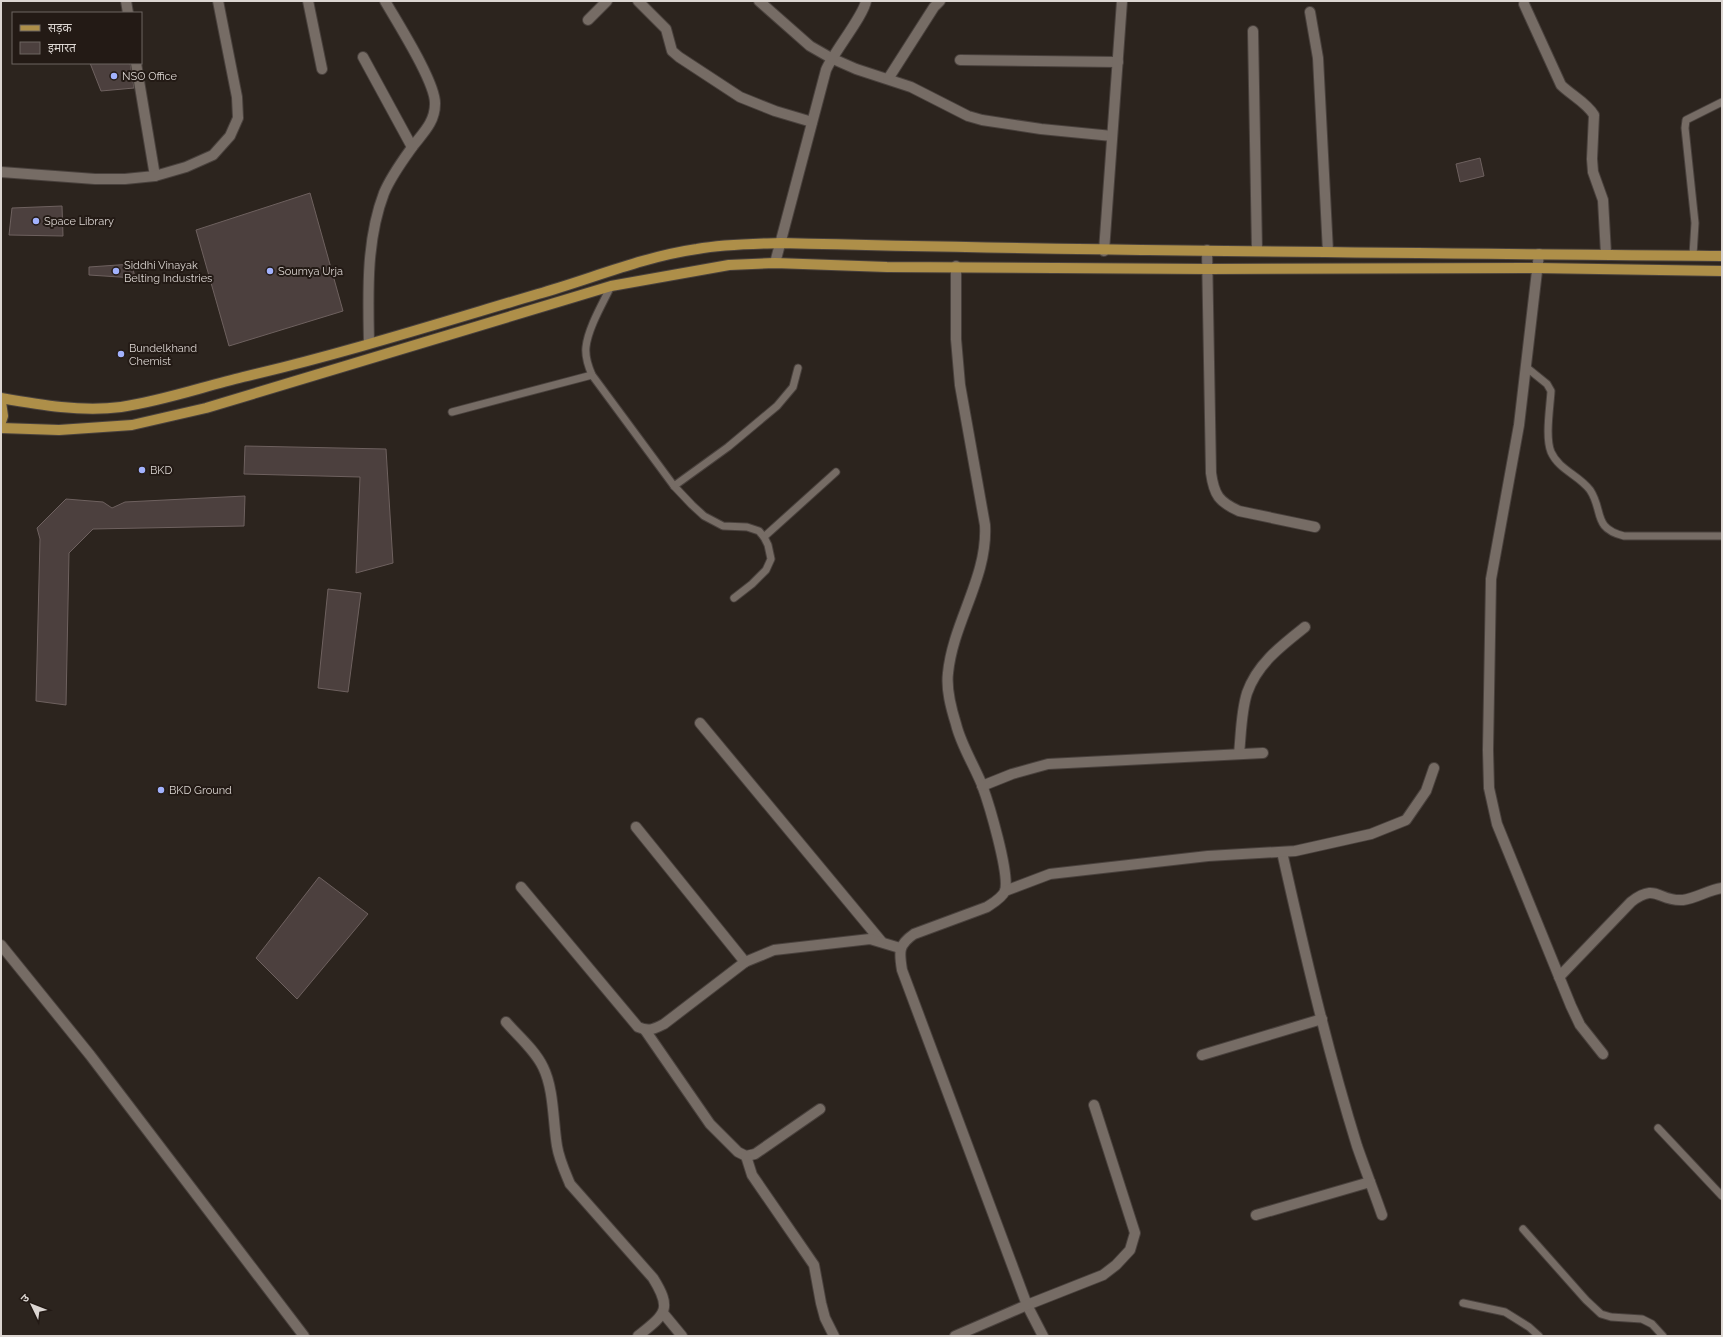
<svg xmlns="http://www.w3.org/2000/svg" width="1723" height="1337" font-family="Raleway,'Noto Sans Devanagari',sans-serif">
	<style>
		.building { fill: #4c403e; stroke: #6e615f }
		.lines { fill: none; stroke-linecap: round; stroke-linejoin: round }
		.lane-casing { stroke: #49413d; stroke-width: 9 }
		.street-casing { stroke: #49413d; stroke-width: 12 }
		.primary-casing { stroke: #49413d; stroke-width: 12 }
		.lane { stroke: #766c65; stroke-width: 7 }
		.street { stroke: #766c65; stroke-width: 10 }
		.primary { stroke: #ae8f49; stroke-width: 10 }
		.poi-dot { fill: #a2b2fd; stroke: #231a15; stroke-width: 1.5 }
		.labels { text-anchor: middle; stroke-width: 4; stroke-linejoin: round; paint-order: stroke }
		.poi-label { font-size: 11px; fill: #dcd6d2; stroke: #231a15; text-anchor: start }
	</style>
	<rect width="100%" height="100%" fill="#2c241e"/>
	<g class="building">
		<polygon points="90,63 130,63 134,88 101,91"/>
		<polygon points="1480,158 1484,176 1460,182 1456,164"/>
		<polygon points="310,193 343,311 229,346 196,230"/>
		<polygon points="62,206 63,236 9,235 12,208"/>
		<polygon points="132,264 135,278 89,275 89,267"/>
		<polygon points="245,446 386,449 393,563 356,573 360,477 244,474"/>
		<polygon points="245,496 244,526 93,529 69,553 66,705 36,701 40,539 37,528 66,499 103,502 112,508 125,502"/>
		<polygon points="328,589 361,593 348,692 318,688"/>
		<polygon points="319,877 368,914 297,999 256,958"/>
	</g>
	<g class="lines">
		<defs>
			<g id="lane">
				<polyline points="1693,255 1695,223 1685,128 1686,120 1722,102"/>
				<path d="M611 286C603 303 588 328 586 347 585 356 588 366 592 375L674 486 692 505 704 516 723 526 747 527 759 531 764 537 768 545 771 559 766 570 752 584 734 598"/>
				<path d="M1526 367 1547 384 1551 391C1550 408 1545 437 1551 452 1559 470 1579 475 1590 490 1604 511 1592 528 1624 536H1722"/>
				<polyline points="452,412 592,375"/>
				<polyline points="674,486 728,447 777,406 793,387 798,368"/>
				<polyline points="764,537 836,472"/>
				<polyline points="1658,1128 1722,1196"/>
				<polyline points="1523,1229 1586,1300 1601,1314 1611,1317 1642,1319 1652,1324 1663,1336"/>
				<polyline points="1463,1303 1505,1312 1529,1327 1539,1336"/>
			</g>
			<g id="street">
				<polyline points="126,1 128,13"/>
				<polyline points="308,1 322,69"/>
				<polyline points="638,1 666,29 672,51 679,57 740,97 775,111 812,122"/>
				<polyline points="759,1 810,46 831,58 856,69 911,87 968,116 982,120 1041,129 1112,136"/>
				<path d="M1524 4 1561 85C1571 95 1587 103 1594 115L1592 159 1593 172 1603 200 1606 254"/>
				<polyline points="1310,12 1318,58 1328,252"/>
				<polyline points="588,20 607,1"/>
				<polyline points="1253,31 1257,251"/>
				<polyline points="363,57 412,147"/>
				<polyline points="960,60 1118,62"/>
				<polyline points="136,63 155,176"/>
				<polyline points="888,79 934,7 940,1"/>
				<polyline points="1,172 95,179 125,179 155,176 186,167 213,155 230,136 238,118 237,97 218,1"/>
				<path d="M1207 250 1211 473C1214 495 1219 502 1239 511L1315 527"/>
				<polyline points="1104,251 1122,1"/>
				<polyline points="1539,254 1519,425 1491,579 1488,750 1489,788 1497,824 1571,1006 1580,1025 1603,1054"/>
				<path d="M775 263 826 70C833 53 864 15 866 1"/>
				<path d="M956 266V339L960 385 985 525C988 577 953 622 948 673 946 690 951 708 956 724 961 745 974 765 982 785 989 804 1010 874 1005 891 1002 898 993 903 987 907L914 934C898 945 899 952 902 970L1027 1305 1043 1336"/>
				<path d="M369 343C368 293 366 240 384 193 391 176 403 160 413 146 423 133 435 122 435 104 436 83 397 22 385 1"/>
				<polyline points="700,723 881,941"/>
				<path d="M1239 754C1241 735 1241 712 1247 693 1257 664 1281 646 1305 627"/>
				<polyline points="982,786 1012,774 1048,764 1263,753"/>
				<polyline points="636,827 745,962"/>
				<path d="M1282 852C1304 950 1327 1049 1357 1146 1365 1169 1374 1192 1382 1215"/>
				<path d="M521 887 638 1027C649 1032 654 1029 664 1024L745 962 774 950 870 939 900 948"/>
				<polyline points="1005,891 1050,874 1208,856 1295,851 1371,834 1406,820 1426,791 1434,768"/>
				<polyline points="1,945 90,1055 304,1336"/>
				<path d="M1559 977 1631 902C1657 882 1658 902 1683 900 1697 898 1708 890 1722 888"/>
				<path d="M506 1022C518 1036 535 1050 543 1067 554 1089 553 1122 557 1146 559 1159 565 1172 570 1184L653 1278C673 1310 665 1314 638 1336"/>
				<polyline points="645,1030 710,1124 738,1152 746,1156 755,1154 820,1109"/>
				<polyline points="1202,1055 1322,1019"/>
				<polyline points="746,1156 752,1175 814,1265 821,1303 825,1318 834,1336"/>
				<polyline points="1256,1215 1370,1182"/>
				<polyline points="663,1313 682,1336"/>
				<polyline points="955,1336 1027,1305 1103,1275 1116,1265 1130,1250 1135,1233 1094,1105"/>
			</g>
			<g id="primary">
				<path d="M1 398C41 405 81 412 121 407 162 401 202 387 243 377 342 354 440 323 538 294 591 279 642 257 697 249 725 244 753 244 781 243 1095 251 1408 253 1722 256"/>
				<polyline points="1,402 3,416 1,422"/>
				<polyline points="1,428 59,430 132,425 206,408 611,286 729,265 775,263 887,267 1208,269 1537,268 1722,271"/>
			</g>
		</defs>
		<use href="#lane" class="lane-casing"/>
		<use href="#street" class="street-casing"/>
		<use href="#primary" class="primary-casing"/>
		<use href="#lane" class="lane"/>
		<use href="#street" class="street"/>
		<use href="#primary" class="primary"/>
	</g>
	<g class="poi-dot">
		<circle cx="114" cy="76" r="4"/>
		<circle cx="36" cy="221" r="4"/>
		<circle cx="116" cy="271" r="4"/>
		<circle cx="270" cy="271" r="4"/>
		<circle cx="121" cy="354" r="4"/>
		<circle cx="142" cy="470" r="4"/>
		<circle cx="161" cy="790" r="4"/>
	</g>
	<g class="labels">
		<g class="poi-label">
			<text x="122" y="80">NSO Office</text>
			<text x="44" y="225">Space Library</text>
			<text x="124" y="269">Siddhi Vinayak<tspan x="124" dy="13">Belting Industries</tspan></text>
			<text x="278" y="275">Soumya Urja</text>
			<text x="129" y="352">Bundelkhand<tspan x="129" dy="13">Chemist</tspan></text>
			<text x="150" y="474">BKD</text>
			<text x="169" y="794">BKD Ground</text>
		</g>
	</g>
	<rect width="1723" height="1337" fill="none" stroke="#dcd6d2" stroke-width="4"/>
	<rect x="12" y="12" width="130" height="52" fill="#231a15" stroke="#6d6561"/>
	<rect x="20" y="25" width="20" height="6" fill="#ae8f49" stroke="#6d6561"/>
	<text x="48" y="32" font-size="12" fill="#dcd6d2">सड़क</text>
	<rect x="20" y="42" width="20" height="12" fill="#4c403e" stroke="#6d6561"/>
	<text x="48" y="52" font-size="12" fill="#dcd6d2">इमारत</text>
	<g transform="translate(32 1305) rotate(313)" stroke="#231a15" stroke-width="3" paint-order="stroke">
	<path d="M0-3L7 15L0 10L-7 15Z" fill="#dcd6d2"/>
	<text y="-6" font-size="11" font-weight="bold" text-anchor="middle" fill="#dcd6d2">उ</text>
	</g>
</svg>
